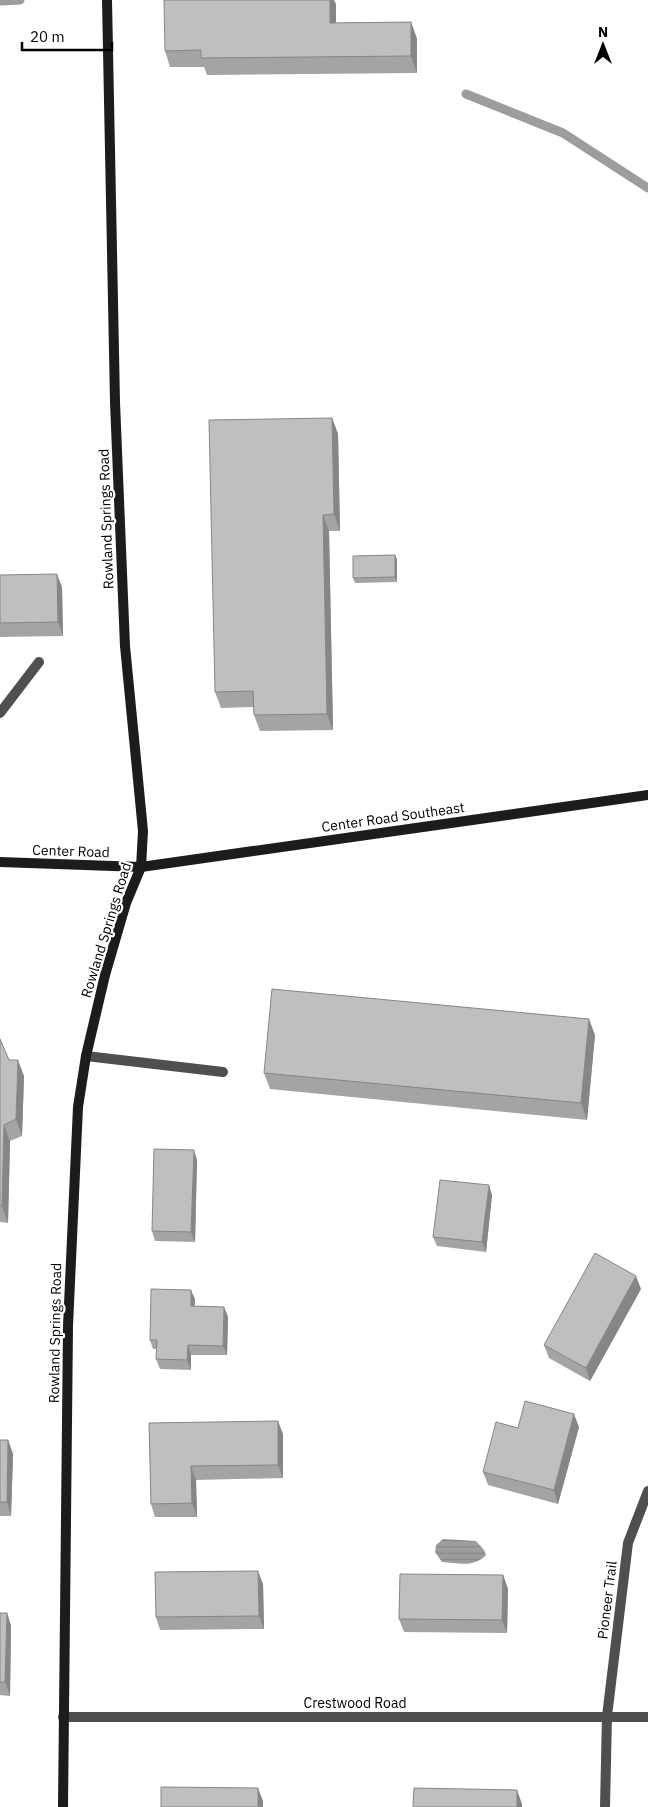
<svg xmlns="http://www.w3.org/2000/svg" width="648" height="1807" font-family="'IBM Plex Sans',sans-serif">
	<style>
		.water { fill: url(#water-rules) }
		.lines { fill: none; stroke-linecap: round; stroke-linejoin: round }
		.stream { stroke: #9d9d9d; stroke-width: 9 }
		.lane { stroke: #4f4f4f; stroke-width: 10 }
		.street { stroke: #4f4f4f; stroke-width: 10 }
		.secondary { stroke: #1c1c1c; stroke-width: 10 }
		.wall { fill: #a4a4a4 }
		.shaded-wall { fill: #868686 }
		.building { fill: #bfbfbf; stroke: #868686 }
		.labels { text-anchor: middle; stroke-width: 4.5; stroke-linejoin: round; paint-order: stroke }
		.street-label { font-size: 14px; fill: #000; stroke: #fff }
	</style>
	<defs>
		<pattern id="water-rules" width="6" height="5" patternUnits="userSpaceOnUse" patternTransform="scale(1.25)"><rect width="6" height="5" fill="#9d9d9d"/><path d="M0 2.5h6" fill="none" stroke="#858585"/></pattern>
	</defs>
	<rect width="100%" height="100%" fill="#fff"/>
	<path class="water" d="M443 1539 476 1541 484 1550 486 1555C474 1568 458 1563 442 1562L435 1552 436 1545Z"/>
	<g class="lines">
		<g class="stream">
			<polyline points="0,1 20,0"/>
			<polyline points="466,94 563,133 648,188"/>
		</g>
		<g class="lane">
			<polyline points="0,713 39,662"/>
			<polyline points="86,1056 223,1072"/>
		</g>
		<g class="street">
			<polyline points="63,1717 648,1717"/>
			<polyline points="605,1807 607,1716 628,1543 648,1491"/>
		</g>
		<g class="secondary">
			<polyline points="0,862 141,867 648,795"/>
			<polyline points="63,1807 68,1326 78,1107 86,1056 105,975 126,903 141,867 143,831 125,646 115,402 107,0"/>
		</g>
	</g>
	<g class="wall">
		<polygon points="336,4 336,23 411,22 417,39 417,73 207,75 204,67 170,67 165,51"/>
		<polygon points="332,418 338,434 340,531 329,531 333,730 260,731 254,715 253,707 221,708 215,692"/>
		<polygon points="395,555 397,560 397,582 355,583 353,578"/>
		<polygon points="0,575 62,587 63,636 0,637"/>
		<polygon points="595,1035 587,1120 270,1089 264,1073"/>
		<polygon points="0,1039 9,1060 24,1076 22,1136 10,1141 8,1223 0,1222"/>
		<polygon points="197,1160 195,1242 155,1241 152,1231"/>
		<polygon points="492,1195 486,1252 437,1246 433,1237"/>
		<polygon points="641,1289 590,1381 549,1358 544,1345"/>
		<polygon points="195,1299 194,1306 224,1307 228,1317 227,1355 191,1355 191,1370 160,1369 156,1359 156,1349 153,1349 150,1340"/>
		<polygon points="149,1423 283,1434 283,1478 196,1480 197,1517 155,1517 151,1504"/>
		<polygon points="579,1427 558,1504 488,1485 483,1472"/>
		<polygon points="0,1440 8,1440 13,1454 11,1516 0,1516"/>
		<polygon points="503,1575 508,1589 507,1633 404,1632 399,1619"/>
		<polygon points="263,1584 264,1629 160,1630 156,1617"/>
		<polygon points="0,1613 7,1613 11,1626 10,1696 0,1695"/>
	</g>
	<g class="shaded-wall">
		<polygon points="330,0 334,0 336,4 336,39 330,23"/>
		<polygon points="411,22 417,39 417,73 411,56"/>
		<polygon points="332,418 338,434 340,531 334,514"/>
		<polygon points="323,515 329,531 333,730 327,714"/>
		<polygon points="395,555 397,560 397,582 395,577"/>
		<polygon points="57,574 62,587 63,636 58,622"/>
		<polygon points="589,1019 595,1035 587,1120 581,1103"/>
		<polygon points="18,1060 24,1076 22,1136 16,1119"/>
		<polygon points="4,1125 10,1141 8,1223 2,1206"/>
		<polygon points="194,1150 197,1160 195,1242 191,1232"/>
		<polygon points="489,1185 492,1195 486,1252 482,1242"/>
		<polygon points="636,1276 641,1289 590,1381 586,1368"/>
		<polygon points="191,1290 195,1299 194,1316 191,1306"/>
		<polygon points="224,1307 228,1317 227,1355 223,1346"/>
		<polygon points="188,1345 191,1355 191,1370 187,1360"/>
		<polygon points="574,1414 579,1427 558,1504 554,1490"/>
		<polygon points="278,1421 283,1434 283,1478 278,1465"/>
		<polygon points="8,1440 13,1454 11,1516 7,1502"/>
		<polygon points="191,1466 196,1480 197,1517 192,1503"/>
		<polygon points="258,1571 263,1584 264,1629 259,1616"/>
		<polygon points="503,1575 508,1589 507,1633 502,1620"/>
		<polygon points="7,1613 11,1626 10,1696 5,1682"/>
		<polygon points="258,1788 263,1801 263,1807 258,1807"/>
		<polygon points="517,1790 522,1804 522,1807 517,1807"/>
	</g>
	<g class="building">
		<polygon points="164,0 330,0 330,23 411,22 411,56 201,58 201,50 165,51"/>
		<polygon points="332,418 334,514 323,515 327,714 254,715 253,691 215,692 209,420"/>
		<polygon points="395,555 395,577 353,578 353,556"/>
		<polygon points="57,574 58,622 0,623 0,575"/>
		<polygon points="272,989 589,1019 581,1103 264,1073"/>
		<polygon points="0,1039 9,1060 18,1060 16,1119 4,1125 2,1206 0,1206"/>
		<polygon points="154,1149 194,1150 191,1232 152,1231"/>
		<polygon points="440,1180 489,1185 482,1242 433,1237"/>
		<polygon points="595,1253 636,1276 586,1368 544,1345"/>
		<polygon points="151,1289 191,1290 191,1306 224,1307 223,1346 188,1345 187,1360 156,1359 157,1340 150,1340"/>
		<polygon points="525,1401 574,1414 554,1490 483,1472 496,1422 518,1428"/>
		<polygon points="278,1421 278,1465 191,1466 192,1503 151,1504 149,1423"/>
		<polygon points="0,1440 8,1440 7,1502 0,1502"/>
		<polygon points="258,1571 259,1616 156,1617 155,1572"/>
		<polygon points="400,1574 503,1575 502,1620 399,1619"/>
		<polygon points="0,1613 7,1613 5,1682 0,1682"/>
		<polygon points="161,1787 258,1788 258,1807 161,1807"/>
		<polygon points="414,1788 517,1790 517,1807 413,1807"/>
	</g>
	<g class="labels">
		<g class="street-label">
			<text transform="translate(106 519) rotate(-92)" y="5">Rowland Springs Road</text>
			<text transform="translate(393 817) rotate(-8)" y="5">Center Road Southeast</text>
			<text transform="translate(71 851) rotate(2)" y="5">Center Road</text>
			<text transform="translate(106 930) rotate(-73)" y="5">Rowland Springs Road</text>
			<text transform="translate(55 1333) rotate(-89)" y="5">Rowland Springs Road</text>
			<text transform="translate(607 1600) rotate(-83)" y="5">Pioneer Trail</text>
			<text x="355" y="1708">Crestwood Road</text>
		</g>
	</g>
	<g transform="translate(603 45)" stroke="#ffffff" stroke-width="4" paint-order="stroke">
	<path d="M0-4L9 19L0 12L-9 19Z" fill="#000000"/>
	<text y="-8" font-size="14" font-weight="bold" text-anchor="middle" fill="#000000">N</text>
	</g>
	<path d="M22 42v8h90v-8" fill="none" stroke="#000000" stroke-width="2.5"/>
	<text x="30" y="42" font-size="15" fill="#000000" stroke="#ffffff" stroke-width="4" paint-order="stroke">20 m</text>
</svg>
